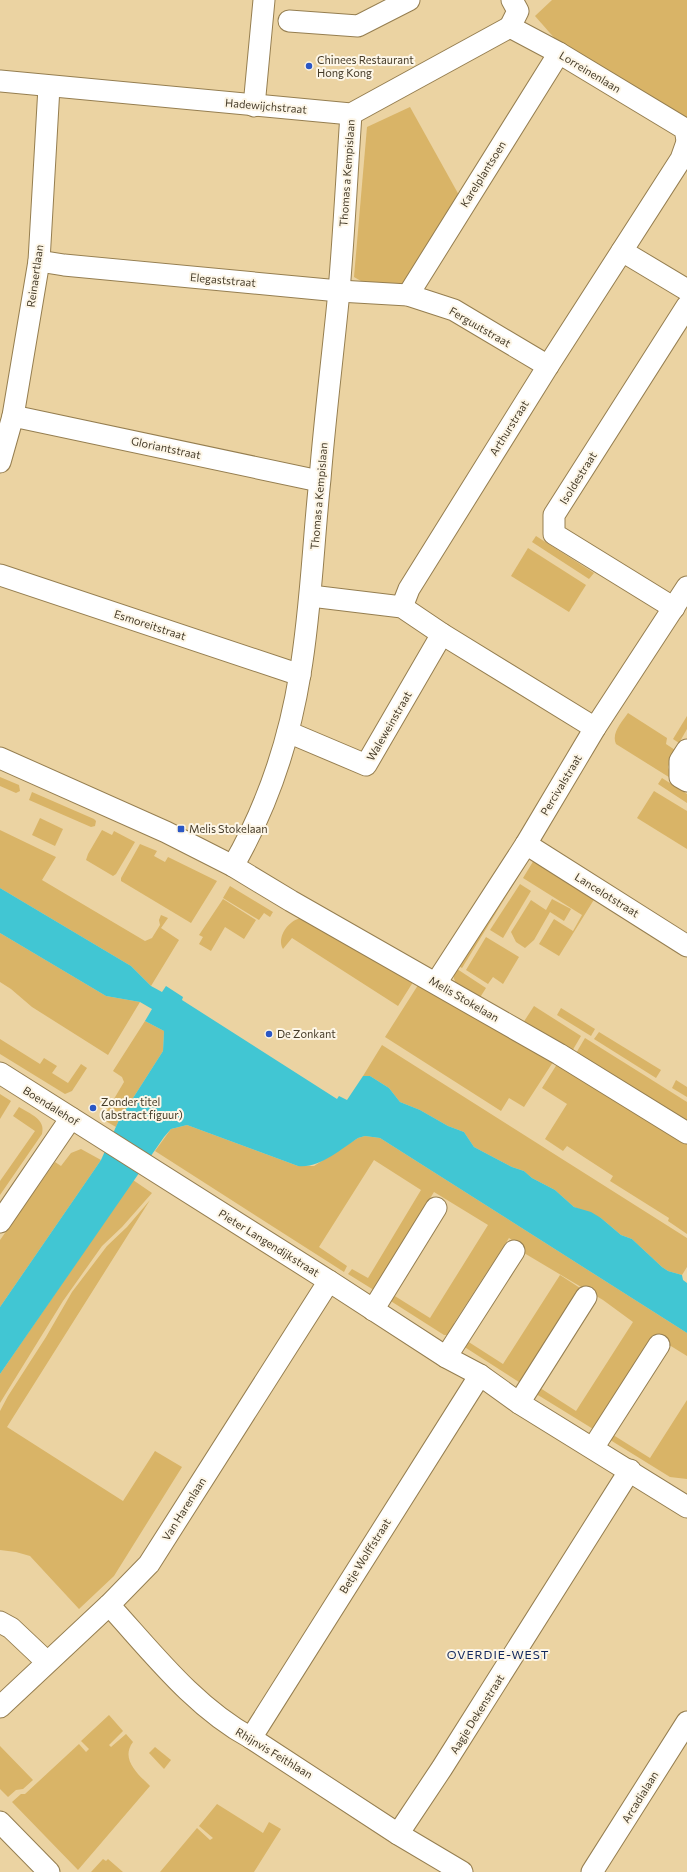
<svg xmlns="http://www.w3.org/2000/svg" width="687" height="1872" font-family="Commissioner,sans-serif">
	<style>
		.green { fill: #d9b467 }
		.water { fill: #41c6d3 }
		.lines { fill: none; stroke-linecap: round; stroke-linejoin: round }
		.minor-casing { stroke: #957e50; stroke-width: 23 }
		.minor { stroke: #fff; stroke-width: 21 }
		.poi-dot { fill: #2b57c5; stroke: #fdf6e7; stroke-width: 1.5 }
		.labels { text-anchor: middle; stroke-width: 4; stroke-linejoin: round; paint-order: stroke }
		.poi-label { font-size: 11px; fill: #453b28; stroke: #fdf6e7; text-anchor: start }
		.street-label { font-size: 11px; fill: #453b28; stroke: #fdf6e7 }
		.neighbourhood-label { font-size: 12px; letter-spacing: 1px; fill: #11275c; stroke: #fdf6e7 }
	</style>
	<rect width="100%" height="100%" fill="#ebd3a2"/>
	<g class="green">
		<polygon points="552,0 687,0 687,124 557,41 535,16"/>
		<polygon points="410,107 460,197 407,286 361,281 354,277 367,127"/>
		<polygon points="536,536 594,573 589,579 532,542"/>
		<polygon points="528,548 586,585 569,612 511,576"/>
		<path d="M628 713 667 738 666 744 675 750 668 767 672 779 616 744C611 733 622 722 628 713Z"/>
		<polygon points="687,716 687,729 679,743 673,739"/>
		<polygon points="0,777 19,785 20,791 16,793 0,786"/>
		<polygon points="662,778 687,794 687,803 658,784"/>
		<polygon points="654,791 687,811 687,849 637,818"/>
		<polygon points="32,792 94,819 96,821 95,826 91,827 29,800"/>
		<polygon points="40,818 63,829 55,846 32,835"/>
		<polygon points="0,830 56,857 42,880 145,941 152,938 160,925 159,920 161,915 168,918 161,928 179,940 151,986 131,966 0,888"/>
		<polygon points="102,830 112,835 114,831 135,842 116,874 113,876 86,860 88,854"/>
		<polygon points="140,844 157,851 154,856 165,862 168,857 217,881 191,923 121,881 121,878"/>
		<polygon points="529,859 462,968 455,964 526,860"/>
		<polygon points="534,860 595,898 559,956 539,944 554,919 573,931 582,915 523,878"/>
		<polygon points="520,884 531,891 503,938 490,930"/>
		<polygon points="230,886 273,912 270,917 264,913 259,920 223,898"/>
		<polygon points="223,899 256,920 244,939 225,927 211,951 199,944 203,937 199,935"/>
		<polygon points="552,899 571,909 564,921 550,912 534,940 525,948 516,942 511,932 531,900 546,910"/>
		<path d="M301 918 415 979 398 1006 292 938 283 949C276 937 289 920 301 918Z"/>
		<polygon points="0,933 106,996 140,1002 108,1055 32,1007 11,989 0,982"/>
		<polygon points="486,937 519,957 503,984 493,977 488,984 466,970"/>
		<path d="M454 967 486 988 479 999C465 990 450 987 454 967Z"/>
		<polygon points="420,982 555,1059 524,1107 509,1098 501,1111 385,1037"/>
		<polygon points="534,1006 581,1036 571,1053 523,1023"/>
		<polygon points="561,1008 595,1029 591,1036 557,1015"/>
		<polygon points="145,1021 164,1031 163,1051 119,1120 116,1127 102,1119 124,1082 122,1077 113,1071"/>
		<polygon points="599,1032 661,1070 656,1078 594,1039"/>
		<polygon points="585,1038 687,1102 687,1126 575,1055"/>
		<polygon points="0,1039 40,1064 44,1058 57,1066 52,1073 68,1083 81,1064 87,1068 72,1091 65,1094 0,1054"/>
		<polygon points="382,1045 687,1238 687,1267 682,1275 668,1271 662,1267 632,1239 621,1235 601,1218 574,1207 555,1190 532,1178 524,1171 512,1167 474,1147 464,1132 448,1126 420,1110 400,1102 389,1088 370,1076 363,1076"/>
		<polygon points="559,1061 687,1143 687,1234 668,1221 669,1218 610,1181 613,1176 567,1146 563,1151 545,1139 567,1104 542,1088"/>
		<polygon points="676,1080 687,1087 687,1097 672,1088"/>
		<polygon points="0,1094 11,1101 0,1119"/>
		<path d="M19 1107C30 1114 46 1119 42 1134L0 1195V1181L35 1131 13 1116Z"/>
		<polygon points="187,1125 298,1166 314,1166 358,1138 365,1136 380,1138 687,1333 687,1356 653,1335 602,1416 598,1432 533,1392 537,1386 576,1411 633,1322 603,1300 519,1250 521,1246 509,1238 454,1323 455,1330 448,1335 444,1335 386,1298 390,1293 430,1318 488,1225 434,1192 381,1277 377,1292 348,1274 352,1269 368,1278 421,1190 374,1160 319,1247 347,1266 344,1272 155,1151 171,1129"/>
		<polygon points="81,1149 101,1160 0,1307 0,1240 55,1162 61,1166 71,1153"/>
		<polygon points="133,1180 152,1193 122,1227 102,1246 63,1301 0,1403 0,1374"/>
		<polygon points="150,1200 7,1427 123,1501 155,1451 182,1467 114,1576 79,1609 30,1556 16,1552 0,1550 0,1411 8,1396 46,1337 72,1292 107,1246 127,1227"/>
		<polygon points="560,1275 580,1288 528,1370 525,1386 463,1346 464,1339 503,1364"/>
		<polygon points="687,1400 687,1479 670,1477 607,1438 610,1433 650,1458"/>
		<path d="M109 1715 123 1731 109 1745 111 1747 126 1734 133 1742C120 1759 138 1774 150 1786L78 1870 12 1802 21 1794H25L79 1744 86 1752 89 1749 81 1741Z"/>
		<polygon points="0,1746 33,1780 23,1789 16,1790 8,1797 0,1789"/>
		<polygon points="155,1747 171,1760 164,1769 149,1753"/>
		<polygon points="217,1804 263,1833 269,1822 281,1829 254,1872 160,1872 197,1828 210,1840 213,1838 199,1826"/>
		<polygon points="103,1859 106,1861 108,1859 123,1872 91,1872"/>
	</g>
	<path class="water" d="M0 888 131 966 151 986 162 992 166 986 183 997 182 1000 337 1099 339 1096 347 1100 363 1076H370L389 1088 400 1102 420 1110 448 1126 464 1132 474 1147 512 1167 524 1171 532 1178 555 1190 574 1207 591 1212 601 1218 621 1235 632 1239 662 1267 668 1271 682 1275 683 1280 687 1283V1333L380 1138 365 1136 358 1138C341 1149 319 1169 298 1166L187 1125 171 1129 164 1137 0 1374V1307L101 1160 119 1120 163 1051 164 1031 145 1021 152 1009 140 1002 106 996 0 933Z"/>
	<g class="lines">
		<defs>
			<g id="minor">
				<polyline points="289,21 358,26 409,0"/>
				<polyline points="510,27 559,53 685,129 687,140"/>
				<polyline points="510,27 518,11 512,0"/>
				<polyline points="0,81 351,114 510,27"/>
				<polyline points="254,106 264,0"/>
				<polyline points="622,251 687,290"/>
				<polyline points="39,261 64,265 339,291 408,295 454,310 548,366"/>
				<polyline points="408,295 559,53"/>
				<polyline points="13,416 319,481"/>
				<polyline points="0,462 13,416 39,261 49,87"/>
				<polyline points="0,575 300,675"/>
				<polyline points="311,596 402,607 442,634 595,728"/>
				<polyline points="402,607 409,589 548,366 681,159 687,142"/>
				<polyline points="674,608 554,534 554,515 687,306"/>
				<polyline points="288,732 366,765 442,634"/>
				<polyline points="687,750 680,761 680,777 687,781"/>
				<polyline points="0,758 166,832 233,866 291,901 559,1054 687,1133"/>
				<polyline points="526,844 687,946"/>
				<path d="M233 866C267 807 289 742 300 674 311 610 313 544 320 479 325 416 333 354 339 291 344 232 347 173 351 114"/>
				<polyline points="436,983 526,844 595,728 687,587"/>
				<polyline points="0,1073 329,1281 446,1357 480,1375 519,1403 687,1507"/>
				<polyline points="0,1222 71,1118"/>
				<polyline points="373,1310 436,1208"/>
				<polyline points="446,1357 514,1251"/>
				<polyline points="519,1403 586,1297"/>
				<polyline points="593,1448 659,1345"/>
				<path d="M109 1605C152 1652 194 1707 251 1738L398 1834 462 1872"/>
				<polyline points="0,1622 11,1628 47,1662"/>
				<polyline points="0,1707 109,1605 149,1564 329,1281"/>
				<polyline points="251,1738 480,1375"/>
				<polyline points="0,1822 49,1872"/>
				<polyline points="398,1834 442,1768 630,1470"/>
				<polyline points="592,1872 687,1722"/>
			</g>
		</defs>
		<use href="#minor" class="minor-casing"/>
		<use href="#minor" class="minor"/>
	</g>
	<g class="poi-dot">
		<circle cx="309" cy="66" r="4"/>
		<rect x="177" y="825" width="8" height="8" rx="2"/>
		<circle cx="269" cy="1034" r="4"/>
		<circle cx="93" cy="1108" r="4"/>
	</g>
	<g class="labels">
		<g class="poi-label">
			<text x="317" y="64">Chinees Restaurant<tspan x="317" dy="13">Hong Kong</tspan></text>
			<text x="189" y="833">Melis Stokelaan</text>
			<text x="277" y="1038">De Zonkant</text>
			<text x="101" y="1106">Zonder titel<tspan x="101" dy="13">(abstract figuur)</tspan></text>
		</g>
		<g class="street-label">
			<text transform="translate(590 72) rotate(31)" y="4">Lorreinenlaan</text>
			<text transform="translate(266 106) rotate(5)" y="4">Hadewijchstraat</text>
			<text transform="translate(347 173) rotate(-86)" y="4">Thomas a Kempislaan</text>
			<text transform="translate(483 174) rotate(-58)" y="4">Karelplantsoen</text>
			<text transform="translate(35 276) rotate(-82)" y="4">Reinaertlaan</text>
			<text transform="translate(223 280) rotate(5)" y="4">Elegaststraat</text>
			<text transform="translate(480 327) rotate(30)" y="4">Ferguutstraat</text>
			<text transform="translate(509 428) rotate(-58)" y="4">Arthurstraat</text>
			<text transform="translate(166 448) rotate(12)" y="4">Gloriantstraat</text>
			<text transform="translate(578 478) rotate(-58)" y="4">Isoldestraat</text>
			<text transform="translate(319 496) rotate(-85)" y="4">Thomas a Kempislaan</text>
			<text transform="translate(150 625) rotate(18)" y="4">Esmoreitstraat</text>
			<text transform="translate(389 726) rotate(-60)" y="4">Waleweinstraat</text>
			<text transform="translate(561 785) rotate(-59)" y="4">Percivalstraat</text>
			<text transform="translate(607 895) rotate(32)" y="4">Lancelotstraat</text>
			<text transform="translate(464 999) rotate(30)" y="4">Melis Stokelaan</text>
			<text transform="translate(51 1106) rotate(32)" y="4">Boendalehof</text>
			<text transform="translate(269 1243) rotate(32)" y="4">Pieter Langendijkstraat</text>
			<text transform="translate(184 1509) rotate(-58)" y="4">Van Harenlaan</text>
			<text transform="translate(365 1556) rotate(-58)" y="4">Betje Wolffstraat</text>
			<text transform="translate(477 1714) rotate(-58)" y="4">Aagje Dekenstraat</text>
			<text transform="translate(274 1753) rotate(31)" y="4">Rhijnvis Feithlaan</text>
			<text transform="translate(640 1797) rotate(-58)" y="4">Arcadialaan</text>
		</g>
		<g class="neighbourhood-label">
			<text x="498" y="1659">OVERDIE-WEST</text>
		</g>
	</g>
</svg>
